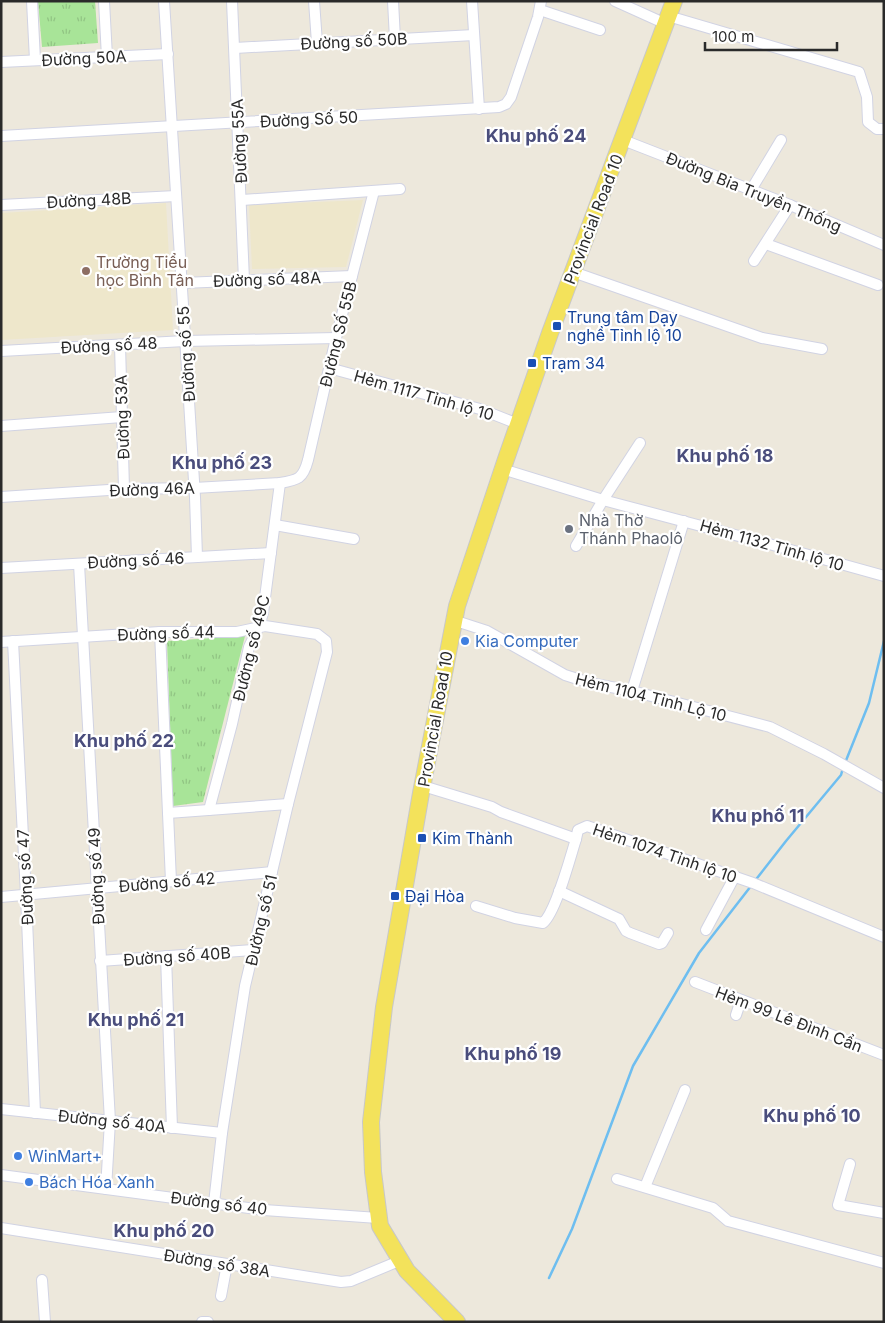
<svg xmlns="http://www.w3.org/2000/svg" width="885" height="1323" font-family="Inter,sans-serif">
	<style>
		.education { fill: #eee7cb }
		.park { fill: url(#park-tufts) }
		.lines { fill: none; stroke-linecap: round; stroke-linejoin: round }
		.stream { stroke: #6ebef0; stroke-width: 2.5 }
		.street-casing { stroke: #d1d3e3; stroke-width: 12 }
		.primary-casing { stroke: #c8c8c8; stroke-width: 18 }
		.street { stroke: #fff; stroke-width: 10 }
		.primary { stroke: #f3e25b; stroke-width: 16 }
		.education-dot { fill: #8d6e63; stroke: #fff; stroke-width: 2 }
		.transit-dot { fill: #1a4fb4; stroke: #fff; stroke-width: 2 }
		.worship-dot { fill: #6b7280; stroke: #fff; stroke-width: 2 }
		.shop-dot { fill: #3f7fe0; stroke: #fff; stroke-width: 2 }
		.labels { text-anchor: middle; stroke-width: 4.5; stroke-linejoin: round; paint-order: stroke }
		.street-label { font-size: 16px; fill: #2a2a2a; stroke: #fff }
		.education-label { font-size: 16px; fill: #785e54; stroke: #fff; text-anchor: start }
		.transit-label { font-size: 16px; fill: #164399; stroke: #fff; text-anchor: start }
		.worship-label { font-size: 16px; fill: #5b616d; stroke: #fff; text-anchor: start }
		.shop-label { font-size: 16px; fill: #366cbe; stroke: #fff; text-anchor: start }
		.neighbourhood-label { font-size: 18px; font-weight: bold; fill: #4a4d7c; stroke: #fff }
	</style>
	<defs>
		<pattern id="park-tufts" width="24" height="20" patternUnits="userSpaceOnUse" patternTransform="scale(1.25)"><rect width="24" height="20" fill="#a8e498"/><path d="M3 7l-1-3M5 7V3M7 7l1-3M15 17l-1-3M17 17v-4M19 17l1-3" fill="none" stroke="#91c483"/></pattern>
	</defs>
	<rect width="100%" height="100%" fill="#ede8dc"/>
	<g class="education">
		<polygon points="363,200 346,267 252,269 249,205"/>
		<polygon points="166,203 173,330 1,340 1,213"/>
	</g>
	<g class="park">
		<polygon points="38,1 95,1 98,43 42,47"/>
		<polygon points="245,636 203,802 173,806 167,641"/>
	</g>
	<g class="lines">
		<g class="stream">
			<polyline points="845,763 869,703 884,641"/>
			<polyline points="754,882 786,841 841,775 843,768"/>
			<polyline points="549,1278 572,1229 633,1066 699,953 751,886"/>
		</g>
		<defs>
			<g id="street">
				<polyline points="32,1 35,60"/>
				<polyline points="104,1 107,57"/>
				<polyline points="164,1 195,497 197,557"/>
				<polyline points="232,1 244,280"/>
				<polyline points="314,1 317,43"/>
				<polyline points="393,1 395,39"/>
				<polyline points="472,1 479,109"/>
				<polyline points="615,1 666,24"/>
				<polyline points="540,10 600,30"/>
				<polyline points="668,16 859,72 867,97 868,122 877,129 884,129"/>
				<polyline points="235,48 474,35"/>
				<polyline points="1,62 168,54"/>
				<polyline points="1,136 499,107 506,104 511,97 538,17 541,1"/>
				<polyline points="623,140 790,205 884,245"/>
				<polyline points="751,190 781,140"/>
				<polyline points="242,200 400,189"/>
				<polyline points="1,205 176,196"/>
				<polyline points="766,244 878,285"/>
				<polyline points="754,261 790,205"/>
				<polyline points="573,272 762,338 822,349"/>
				<polyline points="182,283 352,276"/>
				<polyline points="120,345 124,489"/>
				<polyline points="1,351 185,341 336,338"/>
				<polyline points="329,368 480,409 518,424"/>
				<polyline points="1,426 122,417"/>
				<polyline points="502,469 603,500 769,544 884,576"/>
				<path d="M1 497 124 489 194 488 280 483C298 480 303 479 308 460L336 338 374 191"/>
				<polyline points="275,525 354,539"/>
				<polyline points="576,546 603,500 640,443"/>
				<polyline points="79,564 110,1121 106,1189"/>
				<polyline points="1,568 271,553"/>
				<polyline points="453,620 487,631 565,675 590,683 632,691 770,727 824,754 884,788"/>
				<polyline points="160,632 171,881"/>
				<polyline points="13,641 26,895 35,1113"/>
				<polyline points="1,642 160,632 237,632 265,626 317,634 326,641 327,652 288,804 245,986 222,1133 214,1203"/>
				<polyline points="632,691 684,521"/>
				<polyline points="423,786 492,807 501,812 576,839 578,830 587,826 753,883 884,937"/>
				<polyline points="209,810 232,724 249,647 259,626 263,613 280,483"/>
				<polyline points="168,813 288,804"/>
				<polyline points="559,891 619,919 626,931 630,933 659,944 662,943 668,933"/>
				<polyline points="1,897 272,872"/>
				<path d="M476 906 515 918 543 923C556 912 570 858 576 839"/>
				<polyline points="706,930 735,876"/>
				<polyline points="166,956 172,1128"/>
				<polyline points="100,961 253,950"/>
				<polyline points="695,982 884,1055"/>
				<polyline points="736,1015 741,1000"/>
				<polyline points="1,1109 222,1133"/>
				<polyline points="850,1164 838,1205 884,1213"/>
				<polyline points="1,1175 264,1210 378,1218"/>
				<polyline points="617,1179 713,1208 728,1221 884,1263"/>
				<polyline points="645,1187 685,1090"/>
				<polyline points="1,1228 341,1282 351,1281 399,1261"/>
				<polyline points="42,1280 45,1322"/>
				<polyline points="221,1296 227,1264"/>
				<polyline points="202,1322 208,1322"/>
			</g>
			<polyline id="primary" points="457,1322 407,1271 380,1226 373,1172 371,1122 384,1007 421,793 457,606 506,459 550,333 674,1"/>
		</defs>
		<use href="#street" class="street-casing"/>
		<use href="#primary" class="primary-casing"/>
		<use href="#street" class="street"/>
		<use href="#primary" class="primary"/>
	</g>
	<circle class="education-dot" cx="86" cy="271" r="5"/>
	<g class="transit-dot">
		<rect x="552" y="321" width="10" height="10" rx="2.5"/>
		<rect x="527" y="358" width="10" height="10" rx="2.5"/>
		<rect x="417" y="833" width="10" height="10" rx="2.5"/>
		<rect x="390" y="891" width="10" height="10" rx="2.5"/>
	</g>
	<circle class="worship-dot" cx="569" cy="529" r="5"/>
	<g class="shop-dot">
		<circle cx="465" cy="641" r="5"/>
		<circle cx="18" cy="1156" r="5"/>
		<circle cx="29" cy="1182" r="5"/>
	</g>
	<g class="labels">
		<g class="street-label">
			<text transform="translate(354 41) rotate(-3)" y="6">Đường số 50B</text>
			<text transform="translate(84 58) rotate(-3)" y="6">Đường 50A</text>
			<text transform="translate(309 119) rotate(-3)" y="6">Đường Số 50</text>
			<text transform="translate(239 141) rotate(-93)" y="6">Đường 55A</text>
			<text transform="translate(754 192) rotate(22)" y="6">Đường Bia Truyền Thống</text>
			<text transform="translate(89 200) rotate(-3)" y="6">Đường 48B</text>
			<text transform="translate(593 219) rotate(-69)" y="6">Provincial Road 10</text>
			<text transform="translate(267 279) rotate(-2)" y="6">Đường số 48A</text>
			<text transform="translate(338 334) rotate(-76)" y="6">Đường Số 55B</text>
			<text transform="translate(109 345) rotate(-3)" y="6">Đường số 48</text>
			<text transform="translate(186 354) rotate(-94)" y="6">Đường số 55</text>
			<text transform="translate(424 395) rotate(16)" y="6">Hẻm 1117 Tỉnh lộ 10</text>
			<text transform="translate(122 417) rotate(-92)" y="6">Đường 53A</text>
			<text transform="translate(152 489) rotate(-2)" y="6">Đường 46A</text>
			<text transform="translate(772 545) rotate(16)" y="6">Hẻm 1132 Tỉnh lộ 10</text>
			<text transform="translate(136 560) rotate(-3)" y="6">Đường số 46</text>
			<text transform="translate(166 633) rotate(-2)" y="6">Đường số 44</text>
			<text transform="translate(251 648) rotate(-76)" y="6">Đường số 49C</text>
			<text transform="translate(651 697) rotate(14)" y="6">Hẻm 1104 Tỉnh Lộ 10</text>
			<text transform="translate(435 719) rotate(-80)" y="6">Provincial Road 10</text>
			<text transform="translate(665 853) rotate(19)" y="6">Hẻm 1074 Tỉnh lộ 10</text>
			<text transform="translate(96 876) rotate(-93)" y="6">Đường số 49</text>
			<text transform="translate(25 877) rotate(-93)" y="6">Đường số 47</text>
			<text transform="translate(167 882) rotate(-5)" y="6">Đường số 42</text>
			<text transform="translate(261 920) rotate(-77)" y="6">Đường số 51</text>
			<text transform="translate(177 956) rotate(-4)" y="6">Đường số 40B</text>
			<text transform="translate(789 1019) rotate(21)" y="6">Hẻm 99 Lê Đình Cẩn</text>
			<text transform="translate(112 1121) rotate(6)" y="6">Đường số 40A</text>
			<text transform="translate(219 1203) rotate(7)" y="6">Đường số 40</text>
			<text transform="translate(217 1263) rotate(9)" y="6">Đường số 38A</text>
		</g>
		<g class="education-label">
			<text x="96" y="268">Trường Tiểu<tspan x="96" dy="18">học Bình Tân</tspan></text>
		</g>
		<g class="transit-label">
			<text x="567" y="323">Trung tâm Dạy<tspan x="567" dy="18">nghề Tỉnh lộ 10</tspan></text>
			<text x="542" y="369">Trạm 34</text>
			<text x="432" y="844">Kim Thành</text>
			<text x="405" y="902">Đại Hòa</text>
		</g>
		<g class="worship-label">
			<text x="579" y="526">Nhà Thờ<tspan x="579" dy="18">Thánh Phaolô</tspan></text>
		</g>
		<g class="shop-label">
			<text x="475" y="647">Kia Computer</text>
			<text x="28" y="1162">WinMart+</text>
			<text x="39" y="1188">Bách Hóa Xanh</text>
		</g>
		<g class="neighbourhood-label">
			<text x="536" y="142">Khu phố 24</text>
			<text x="725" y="462">Khu phố 18</text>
			<text x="222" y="469">Khu phố 23</text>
			<text x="124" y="747">Khu phố 22</text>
			<text x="758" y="822">Khu phố 11</text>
			<text x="136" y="1026">Khu phố 21</text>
			<text x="513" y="1060">Khu phố 19</text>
			<text x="812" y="1122">Khu phố 10</text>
			<text x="164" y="1237">Khu phố 20</text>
		</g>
	</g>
	<rect width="885" height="1323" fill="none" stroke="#2a2a2a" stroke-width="5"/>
	<path d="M705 42v8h132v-8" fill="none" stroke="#2a2a2a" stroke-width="2.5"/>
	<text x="712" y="42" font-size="15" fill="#2a2a2a" stroke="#ffffff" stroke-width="4" paint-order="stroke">100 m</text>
</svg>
